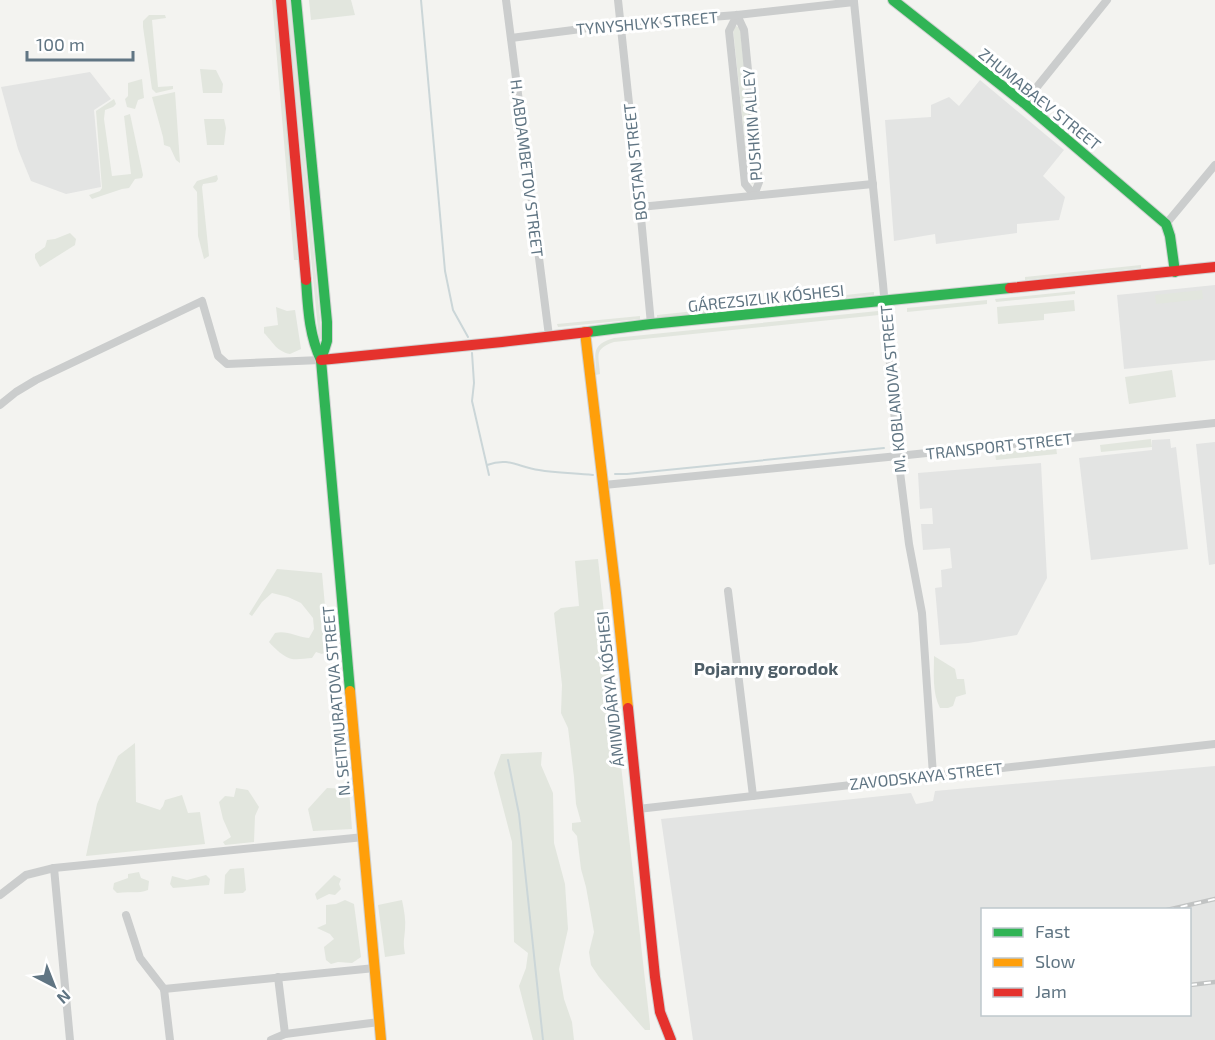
<svg xmlns="http://www.w3.org/2000/svg" width="1215" height="1040" font-family="'Exo 2',sans-serif">
	<style>
		.built { fill: #e3e4e3; fill-rule: evenodd }
		.green { fill: #e2e6de }
		.lines { fill: none; stroke-linecap: round; stroke-linejoin: round }
		.stream { stroke: #cbd6d8; stroke-width: 2 }
		.fast-casing { stroke: #d0d1d1; stroke-width: 12 }
		.slow-casing { stroke: #d0d1d1; stroke-width: 12 }
		.jam-casing { stroke: #d0d1d1; stroke-width: 12 }
		.street { stroke: #cbcdcd; stroke-width: 8 }
		.fast { stroke: #30b455; stroke-width: 10 }
		.slow { stroke: #ff9f0a; stroke-width: 10 }
		.jam { stroke: #e5322d; stroke-width: 10 }
		.rail-casing { stroke: #c1c3c3; stroke-width: 4.5 }
		.rail { stroke: #fff; stroke-width: 2; stroke-dasharray: 7; stroke-linecap: butt }
		.labels { text-anchor: middle; stroke-width: 6; stroke-linejoin: round; paint-order: stroke }
		.street-label { font-size: 16px; fill: #607583; stroke: #fff }
		.neighbourhood-label { font-size: 18px; font-weight: bold; fill: #4e5e68; stroke: #fff }
	</style>
	<rect width="100%" height="100%" fill="#f3f3f0"/>
	<g class="built">
		<polygon points="90,72 111,99 94,110 101,187 66,194 31,181 18,149 1,87"/>
		<polygon points="980,80 1064,150 1043,176 1065,197 1059,220 1017,224 1017,233 943,243 936,244 935,234 894,241 885,120 931,117 931,105 949,97 959,106"/>
		<polygon points="1215,285 1215,360 1124,369 1117,295"/>
		<polygon points="1170,439 1171,448 1176,447 1188,549 1091,560 1079,458 1152,450 1152,440"/>
		<polygon points="1215,442 1215,564 1209,565 1196,444"/>
		<polygon points="1041,463 1047,578 1017,635 968,643 940,645 935,588 942,587 941,570 952,568 950,548 923,550 921,524 933,524 932,508 920,509 918,473"/>
		<path d="M1215 766V1040H693L661 819 911 793 916 804 933 801 935 791ZM982 910H1190V1014H982Z"/>
	</g>
	<g class="green">
		<polygon points="272,0 276,0 298,260 294,260"/>
		<polygon points="286,0 290,0 322,339 319,340"/>
		<polygon points="309,0 351,0 355,15 311,20"/>
		<polygon points="149,15 165,15 166,18 152,20 158,87 173,86 173,89 156,93 152,89 143,27 143,21"/>
		<polygon points="736,26 740,28 756,180 753,184 749,181 733,29"/>
		<polygon points="200,69 216,70 223,84 222,93 203,93"/>
		<polygon points="142,79 144,98 138,100 135,109 127,107 125,99 128,96 128,83"/>
		<polygon points="175,92 180,163 176,160 170,147 164,145 163,137 152,97"/>
		<polygon points="114,99 116,104 113,107 105,110 104,119 112,176 131,174 124,116 130,114 143,175 142,178 135,179 129,188 122,189 92,199 89,195 100,191 102,188 96,111"/>
		<polygon points="204,119 224,119 226,128 224,145 207,145"/>
		<polygon points="217,175 218,179 216,182 203,184 202,187 209,256 204,259 198,236 197,192 193,187 197,181"/>
		<polygon points="70,233 76,239 75,245 40,267 35,258 35,254 45,247 47,240 55,239"/>
		<polygon points="1141,265 1141,268 1025,280 1025,277"/>
		<polygon points="1202,290 1203,299 1156,304 1155,295"/>
		<polygon points="1075,291 1075,294 996,302 995,299"/>
		<polygon points="874,292 874,295 657,318 657,315"/>
		<polygon points="987,300 987,304 907,312 907,308"/>
		<polygon points="1074,300 1075,311 1044,314 1044,320 998,324 997,307"/>
		<path d="M276 307 287 311 295 310 301 349 290 354C276 351 274 343 264 333V327L278 325Z"/>
		<path d="M878 311 879 315 614 342C593 349 599 356 600 374L596 375C596 354 590 345 614 338Z"/>
		<polygon points="640,316 640,319 558,327 557,324"/>
		<polygon points="1172,370 1176,397 1129,404 1125,377"/>
		<polygon points="1151,439 1152,447 1101,452 1100,445"/>
		<polygon points="1056,447 1057,454 996,460 995,453"/>
		<polygon points="598,559 650,1025 650,1030 645,1030 599,977 591,965 589,952 594,932 586,887 581,869 577,836 572,830 572,823 581,822 576,804 574,777 568,728 561,713 562,685 554,613 561,608 579,606 575,561"/>
		<path d="M277 569 322 573 329 650 322 654 316 652 312 658C306 658 298 660 292 659 285 658 274 648 269 642L275 633C287 630 296 637 309 638L314 629 313 618 301 603 288 597 272 593 262 602 252 616 249 614Z"/>
		<path d="M934 656 955 669 957 679H964L966 694 956 697 953 706 948 708H940C932 692 934 674 934 656Z"/>
		<polygon points="135,743 136,802 160,810 163,806 165,800 182,795 188,813 200,812 205,844 86,856 97,804 118,756"/>
		<polygon points="542,752 541,765 553,793 554,843 565,884 568,929 559,969 564,999 572,1022 574,1040 533,1040 519,986 526,968 528,953 514,942 512,842 494,773 501,754"/>
		<polygon points="236,788 248,790 259,807 255,816 254,842 225,845 223,842 231,837 223,819 219,802 225,796 234,797"/>
		<polygon points="327,788 349,789 352,829 313,831 308,809"/>
		<polygon points="244,868 246,890 243,893 224,894 225,875 230,869"/>
		<path d="M139 872 141 878 149 881 148 890C138 894 128 891 117 893L113 889 114 883 128 878V874Z"/>
		<polygon points="206,875 210,879 209,885 173,888 170,884 172,876 187,880"/>
		<polygon points="334,875 341,879 339,884 341,889 335,895 329,894 317,900 315,894"/>
		<polygon points="345,900 354,904 361,957 352,963 338,962 331,964 326,960 324,947 334,939 330,934 317,928 326,924 326,905 336,904"/>
		<path d="M402 900C404 910 406 920 405 930 404 941 403 942 405 954L385 957 378 905Z"/>
	</g>
	<g class="lines">
		<g class="stream">
			<polyline points="421,0 445,271 453,310 468,337"/>
			<polyline points="472,353 474,383 472,401 489,475"/>
			<path d="M487 465C509 457 518 467 539 470 556 473 575 473 593 475"/>
			<polyline points="615,474 627,474 884,448"/>
			<polyline points="508,760 519,814 543,1040"/>
		</g>
		<defs>
			<g id="fast">
				<polyline points="296,0 327,322 327,341 321,360"/>
				<polyline points="893,0 1024,103 1166,224 1170,236 1175,272"/>
				<path d="M306 280C308 308 309 335 321 360L350 691"/>
				<polyline points="588,332 651,324 1010,288"/>
			</g>
			<g id="slow">
				<polyline points="585,332 616,593 628,708"/>
				<polyline points="350,691 381,1040"/>
			</g>
			<g id="jam">
				<polyline points="281,0 306,280"/>
				<polyline points="1010,288 1215,267"/>
				<polyline points="321,360 502,342 588,332"/>
				<polyline points="628,708 655,977 660,1012 671,1040"/>
			</g>
		</defs>
		<use href="#fast" class="fast-casing"/>
		<use href="#slow" class="slow-casing"/>
		<use href="#jam" class="jam-casing"/>
		<g class="street">
			<polyline points="506,0 549,336"/>
			<polyline points="618,0 640,207 651,324"/>
			<polyline points="854,2 883,284 898,456 909,544 922,613 933,775"/>
			<polygon points="737,15 744,30 759,182 754,195 745,184 729,31"/>
			<polyline points="511,38 620,24 737,15 854,2"/>
			<polyline points="1024,103 1107,0"/>
			<polyline points="640,207 873,184"/>
			<polyline points="1166,224 1215,165"/>
			<polyline points="0,405 16,392 36,380 202,301 218,356 227,364 321,360"/>
			<polyline points="604,485 898,456 1215,423"/>
			<polyline points="728,591 753,796"/>
			<polyline points="638,809 1215,744"/>
			<polyline points="54,868 70,1040"/>
			<polyline points="0,895 26,875 54,868 364,837"/>
			<polyline points="126,915 140,958 164,989 170,1040"/>
			<polyline points="278,977 285,1034"/>
			<polyline points="164,989 375,968"/>
			<polyline points="271,1040 285,1034 379,1022"/>
		</g>
		<use href="#fast" class="fast"/>
		<use href="#slow" class="slow"/>
		<use href="#jam" class="jam"/>
		<defs>
			<g id="rail">
				<polyline points="1167,910 1215,899"/>
				<polyline points="1190,985 1215,982"/>
			</g>
		</defs>
		<use href="#rail" class="rail-casing"/>
		<use href="#rail" class="rail"/>
	</g>
	<g class="labels">
		<g class="street-label">
			<text transform="translate(647 23) rotate(-5)" y="6">TYNYSHLYK STREET</text>
			<text transform="translate(1040 99) rotate(39)" y="6">ZHUMABAEV STREET</text>
			<text transform="translate(752 125) rotate(-94)" y="6">PUSHKIN ALLEY</text>
			<text transform="translate(635 162) rotate(-96)" y="6">BOSTAN STREET</text>
			<text transform="translate(527 168) rotate(83)" y="6">H. ABDAMBETOV STREET</text>
			<text transform="translate(766 298) rotate(-6)" y="6">GÁREZSIZLIK KÓSHESI</text>
			<text transform="translate(893 389) rotate(-95)" y="6">M. KOBLANOVA STREET</text>
			<text transform="translate(999 446) rotate(-6)" y="6">TRANSPORT STREET</text>
			<text transform="translate(610 689) rotate(-96)" y="6">ÁMIWDÁRYA KÓSHESI</text>
			<text transform="translate(336 701) rotate(-95)" y="6">N. SEITMURATOVA STREET</text>
			<text transform="translate(926 776) rotate(-6)" y="6">ZAVODSKAYA STREET</text>
		</g>
		<g class="neighbourhood-label">
			<text x="766" y="675">Pojarnıy gorodok</text>
		</g>
	</g>
	<rect x="981" y="908" width="210" height="108" fill="#ffffff" stroke="#bfc8cd" stroke-width="1.5"/>
	<rect x="993" y="928" width="30" height="9" fill="#30b455" stroke="#bfc8cd" stroke-width="1.5"/>
	<text x="1035" y="938" font-size="18" fill="#607583">Fast</text>
	<rect x="993" y="958" width="30" height="9" fill="#ff9f0a" stroke="#bfc8cd" stroke-width="1.5"/>
	<text x="1035" y="968" font-size="18" fill="#607583">Slow</text>
	<rect x="993" y="988" width="30" height="9" fill="#e5322d" stroke="#bfc8cd" stroke-width="1.5"/>
	<text x="1035" y="998" font-size="18" fill="#607583">Jam</text>
	<g transform="translate(54 986) rotate(138)" stroke="#ffffff" stroke-width="4.5" paint-order="stroke">
	<path d="M0-4.5L10 22L0 15L-10 22Z" fill="#607583"/>
	<text y="-9" font-size="16" font-weight="bold" text-anchor="middle" fill="#607583">N</text>
	</g>
	<path d="M27 51v9h106v-9" fill="none" stroke="#607583" stroke-width="3"/>
	<text x="36" y="51" font-size="18" fill="#607583" stroke="#ffffff" stroke-width="4.5" paint-order="stroke">100 m</text>
</svg>
